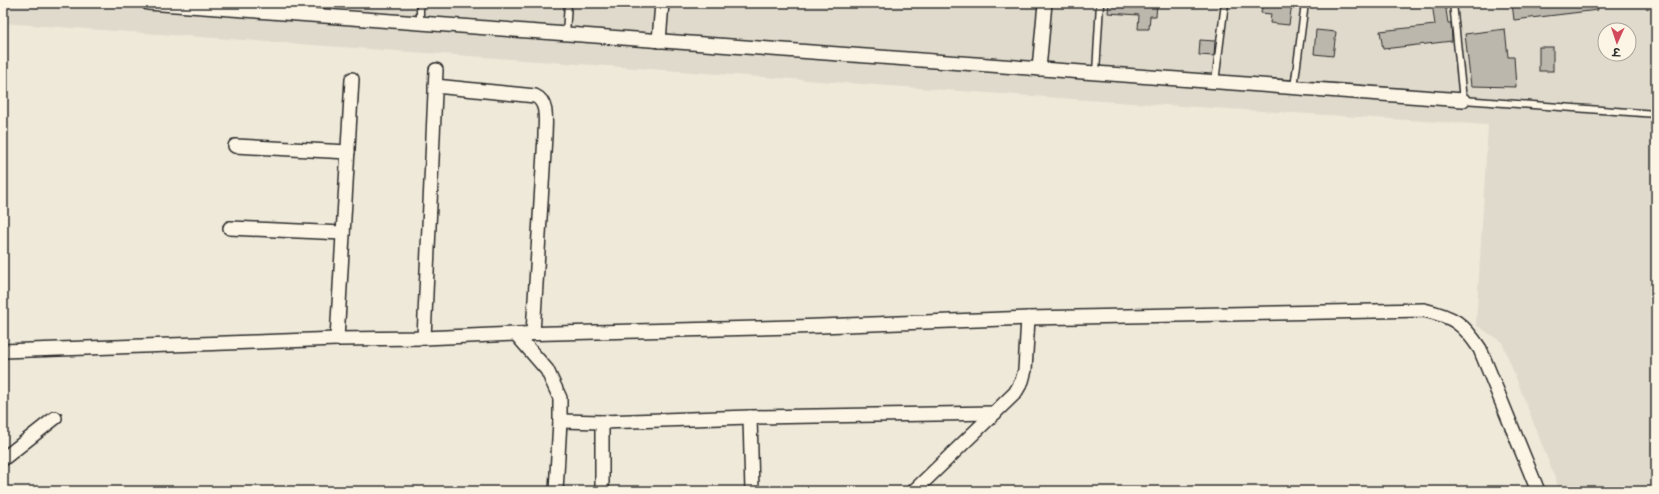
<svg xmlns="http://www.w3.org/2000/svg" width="1659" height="494" font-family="Pangolin,'Playpen Sans Deva',sans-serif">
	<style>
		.built { fill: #e0dacc; fill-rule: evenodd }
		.building { fill: #bcb7ac; stroke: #2b2b2b }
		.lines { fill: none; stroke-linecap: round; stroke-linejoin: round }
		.service-casing { stroke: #2b2b2b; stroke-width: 9 }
		.minor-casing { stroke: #2b2b2b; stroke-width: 16 }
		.service { stroke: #fcf5e5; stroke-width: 6 }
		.minor { stroke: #fcf5e5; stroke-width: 13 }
	</style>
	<rect width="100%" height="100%" fill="#efe9da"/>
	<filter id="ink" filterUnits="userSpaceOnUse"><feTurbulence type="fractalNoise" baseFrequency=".025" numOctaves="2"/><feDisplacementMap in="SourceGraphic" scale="8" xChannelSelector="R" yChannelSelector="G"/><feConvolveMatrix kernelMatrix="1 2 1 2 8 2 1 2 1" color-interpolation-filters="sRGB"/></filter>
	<g filter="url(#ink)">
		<path class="built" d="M3 3H1656V491H1560L1502 342 1476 325 1488 125 1101 101 3 23ZM1605 30H1629V54H1605Z"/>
		<g class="building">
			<polygon points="1109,3 1157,3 1156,16 1150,16 1149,29 1138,29 1139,15 1108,13"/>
			<polygon points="1263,3 1292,3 1289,25 1270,23 1271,14 1261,13"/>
			<polygon points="1432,3 1445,3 1448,23 1451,23 1452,41 1383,49 1380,31 1435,25"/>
			<polygon points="1512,3 1597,3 1598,10 1514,20"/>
			<polygon points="1505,29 1508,57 1514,57 1516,87 1471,86 1465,34"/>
			<polygon points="1316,30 1336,32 1333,56 1314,54"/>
			<polygon points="1200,40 1215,41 1214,56 1199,55"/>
			<rect x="1539" y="47" width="14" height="24"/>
		</g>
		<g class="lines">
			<defs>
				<g id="service">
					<polyline points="1453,3 1463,100 1656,114"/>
					<polyline points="420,23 420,3"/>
					<polyline points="566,34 568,3"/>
					<polyline points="1096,73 1100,3"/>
					<polyline points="1215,82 1225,3"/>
					<polyline points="1294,88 1305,3"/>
				</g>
				<g id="minor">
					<polyline points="148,3 1463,100"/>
					<polyline points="659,41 662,3"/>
					<polyline points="1039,69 1045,3"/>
					<path d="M435 86 535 96C549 102 545 123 545 136L533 333"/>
					<polyline points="235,146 348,152"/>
					<polyline points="230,228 343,233"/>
					<polyline points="516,334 547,370 560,398 560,421 556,491"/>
					<polyline points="424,338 436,70"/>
					<polyline points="337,339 352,79"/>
					<path d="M3 351 337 339 424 338 516 334 794 327 1028 318 1424 310C1454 317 1463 323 1480 349L1538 491"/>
					<polyline points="750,417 752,491"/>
					<polyline points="560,421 602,422 750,417 995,413"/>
					<polyline points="3,459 55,418"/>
					<polyline points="602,491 602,422"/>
					<polyline points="914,491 1015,393 1022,381 1025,370 1028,318"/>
				</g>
			</defs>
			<use href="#service" class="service-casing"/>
			<use href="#minor" class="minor-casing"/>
			<use href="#service" class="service"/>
			<use href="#minor" class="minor"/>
		</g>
	</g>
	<rect width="1659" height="494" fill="none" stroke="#fcf5e5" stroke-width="16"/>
	<rect x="8" y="8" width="1643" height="478" fill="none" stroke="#2b2b2b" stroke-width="1.5" filter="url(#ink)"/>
	<g transform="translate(1617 42) rotate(183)"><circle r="19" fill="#fcf5e5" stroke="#a8a49b"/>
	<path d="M0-3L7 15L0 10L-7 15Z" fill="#d1495b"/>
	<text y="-6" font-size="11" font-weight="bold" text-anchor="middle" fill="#2b2b2b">उ</text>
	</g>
</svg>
